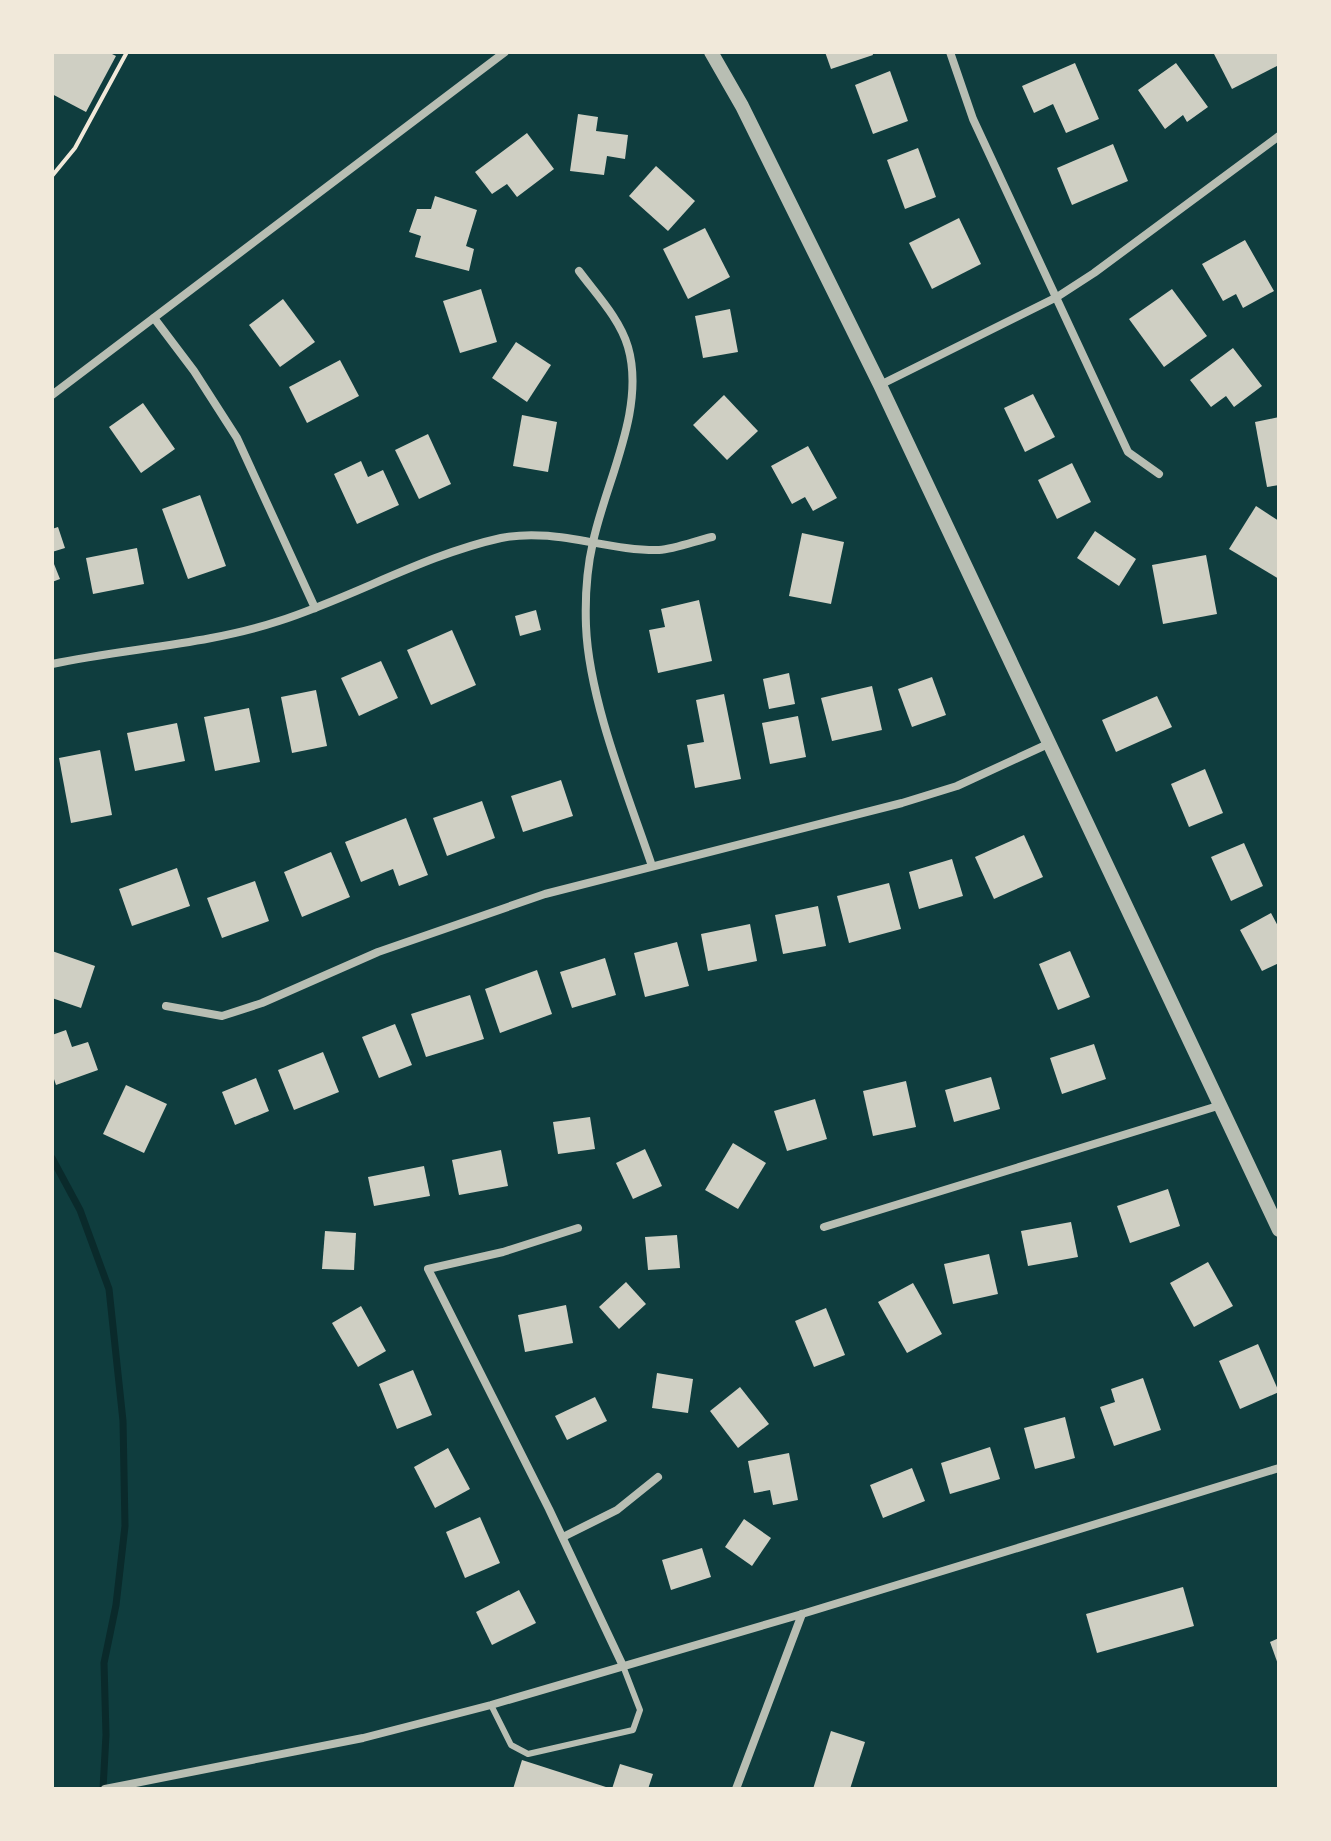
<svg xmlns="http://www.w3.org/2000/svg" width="1331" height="1841" font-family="'IBM Plex Sans',sans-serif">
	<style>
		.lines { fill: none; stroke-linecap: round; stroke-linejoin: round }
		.stream { stroke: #0a2a2b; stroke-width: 7 }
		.building { fill: #cfcfc3 }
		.path { stroke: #f1e9da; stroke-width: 4 }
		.service { stroke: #b8beb3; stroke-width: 6 }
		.minor { stroke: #b8beb3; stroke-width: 8 }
		.tertiary { stroke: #b8beb3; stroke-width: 14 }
	</style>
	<rect width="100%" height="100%" fill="#0f3d3e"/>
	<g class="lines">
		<polyline class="stream" points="52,1158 80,1210 109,1289 123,1421 125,1526 116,1605 104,1663 106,1735 103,1789"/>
	</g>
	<g class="building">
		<polygon points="52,52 108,52 116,56 86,112 52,94"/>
		<polygon points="825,52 872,52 873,55 831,69"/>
		<polygon points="1213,52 1279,52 1279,65 1232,89"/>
		<polygon points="1075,63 1099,119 1066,133 1053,104 1034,113 1022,86"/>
		<polygon points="1176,63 1208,107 1187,122 1183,115 1165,129 1138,90"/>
		<polygon points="890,71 908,121 873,134 855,85"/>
		<polygon points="578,114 598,117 596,131 628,135 625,159 607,156 604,175 570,171"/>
		<polygon points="527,133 554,169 517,197 507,184 492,194 475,172"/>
		<polygon points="1113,144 1128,181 1072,205 1057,168"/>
		<polygon points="918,148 936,197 905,209 887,160"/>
		<polygon points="656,166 695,201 668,231 629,196"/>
		<polygon points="435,196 477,210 466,246 474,249 469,271 415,257 421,236 409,232 417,209 431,209"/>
		<polygon points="959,218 981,264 932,289 909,243"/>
		<polygon points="705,228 730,277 688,299 663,249"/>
		<polygon points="1245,240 1274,291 1243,308 1236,294 1223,301 1202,264"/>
		<polygon points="481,289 497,342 460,353 443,301"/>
		<polygon points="1172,289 1207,336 1164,367 1129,319"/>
		<polygon points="283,299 315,342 280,367 249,325"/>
		<polygon points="730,309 738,352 703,358 695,316"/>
		<polygon points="516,342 551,365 527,402 492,378"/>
		<polygon points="1233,348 1262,386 1234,407 1226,396 1211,407 1190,380"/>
		<polygon points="340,360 359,396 307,423 289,387"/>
		<polygon points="1033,394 1055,437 1025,452 1004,408"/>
		<polygon points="724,395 758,431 727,460 693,425"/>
		<polygon points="143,403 175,449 141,473 109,427"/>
		<polygon points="522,415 557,422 548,472 513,466"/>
		<polygon points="1279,417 1279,485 1267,487 1255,422"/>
		<polygon points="428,434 451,484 419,499 395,450"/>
		<polygon points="808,446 837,498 813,511 805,497 792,504 771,466"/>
		<polygon points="361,461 368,477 383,470 399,505 357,524 334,474"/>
		<polygon points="1072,463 1091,502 1057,519 1038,480"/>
		<polygon points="200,495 226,566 188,579 162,509"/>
		<polygon points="1256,506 1279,521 1279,579 1229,549"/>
		<polygon points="58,527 65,548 52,552 52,529"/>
		<polygon points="1095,531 1136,559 1119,586 1077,558"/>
		<polygon points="802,533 844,542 831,604 789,596"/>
		<polygon points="137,548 144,584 93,594 86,558"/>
		<polygon points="1206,555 1217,614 1163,624 1152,565"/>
		<polygon points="52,559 60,579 52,582"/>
		<polygon points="699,600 712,661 658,673 649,630 665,627 661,609"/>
		<polygon points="536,610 541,630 520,636 515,616"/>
		<polygon points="452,630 476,685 431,705 407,650"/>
		<polygon points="381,661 398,698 359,716 341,678"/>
		<polygon points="789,673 795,704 769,709 763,679"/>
		<polygon points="932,677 946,715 912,727 898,689"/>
		<polygon points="872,686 882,730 832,741 821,698"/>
		<polygon points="316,690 327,746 292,753 281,697"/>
		<polygon points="724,694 741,779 695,788 687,745 704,742 696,700"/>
		<polygon points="1157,696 1172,727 1116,752 1102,720"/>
		<polygon points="249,708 260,762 215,771 204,717"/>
		<polygon points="798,716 806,757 770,764 762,723"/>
		<polygon points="177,723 185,761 135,771 127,733"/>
		<polygon points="100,750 112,815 71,823 59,758"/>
		<polygon points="1205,769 1223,813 1189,827 1171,784"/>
		<polygon points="561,780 573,816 523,832 511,796"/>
		<polygon points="482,801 495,838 447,856 433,818"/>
		<polygon points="406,818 428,875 399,886 393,869 361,882 345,842"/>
		<polygon points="1024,835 1043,877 994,899 975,857"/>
		<polygon points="1244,843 1263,886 1231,901 1211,857"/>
		<polygon points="331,852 350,897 302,917 284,872"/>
		<polygon points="952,859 963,896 919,909 909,872"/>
		<polygon points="177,868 190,906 132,926 119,889"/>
		<polygon points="255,881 269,921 222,938 207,898"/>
		<polygon points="889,883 901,929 849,943 837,896"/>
		<polygon points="818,906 826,946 783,954 775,915"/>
		<polygon points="1271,913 1279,928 1279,963 1262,971 1240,930"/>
		<polygon points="750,924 757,961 708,971 701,934"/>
		<polygon points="677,942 689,986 645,997 634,953"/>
		<polygon points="52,951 95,966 81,1008 52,998"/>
		<polygon points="1070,951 1090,997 1058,1010 1039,964"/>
		<polygon points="605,958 616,995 572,1008 560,972"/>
		<polygon points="537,970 552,1014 500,1033 485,989"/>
		<polygon points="470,995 484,1039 426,1057 411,1014"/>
		<polygon points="395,1024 412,1065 379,1078 362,1037"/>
		<polygon points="66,1030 72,1047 88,1042 98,1070 56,1085 52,1073 52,1035"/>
		<polygon points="1094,1044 1106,1079 1062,1094 1050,1058"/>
		<polygon points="323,1052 339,1092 294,1110 278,1070"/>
		<polygon points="991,1077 1000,1109 954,1122 945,1090"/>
		<polygon points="256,1078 269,1111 235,1125 222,1092"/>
		<polygon points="906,1081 916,1127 873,1136 863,1091"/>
		<polygon points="126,1085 167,1104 144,1153 103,1134"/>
		<polygon points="815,1099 827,1139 787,1151 774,1111"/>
		<polygon points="590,1117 595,1149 558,1154 553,1122"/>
		<polygon points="733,1143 766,1163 738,1209 705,1190"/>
		<polygon points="645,1149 662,1186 633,1199 616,1163"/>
		<polygon points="501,1150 508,1186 459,1195 452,1160"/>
		<polygon points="424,1166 430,1196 374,1206 368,1177"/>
		<polygon points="1168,1189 1180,1226 1130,1243 1117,1206"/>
		<polygon points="1071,1222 1078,1257 1028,1266 1021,1231"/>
		<polygon points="325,1231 356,1233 354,1270 322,1269"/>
		<polygon points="677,1235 680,1268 648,1270 645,1237"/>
		<polygon points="989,1254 998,1294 953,1304 944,1264"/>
		<polygon points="1208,1262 1233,1306 1194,1327 1170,1283"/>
		<polygon points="626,1282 646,1304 619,1329 599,1307"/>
		<polygon points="913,1283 942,1334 907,1353 878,1302"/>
		<polygon points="566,1305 573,1343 525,1352 518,1315"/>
		<polygon points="361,1306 386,1351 358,1367 332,1323"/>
		<polygon points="826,1308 845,1355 814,1367 795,1321"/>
		<polygon points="1258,1344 1279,1392 1240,1409 1219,1361"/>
		<polygon points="413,1370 432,1415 397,1429 379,1384"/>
		<polygon points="657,1373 693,1379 688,1413 652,1408"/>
		<polygon points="1143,1378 1161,1430 1114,1446 1100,1407 1115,1402 1111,1389"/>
		<polygon points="740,1387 769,1424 738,1448 710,1411"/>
		<polygon points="595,1397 607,1421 567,1440 555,1416"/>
		<polygon points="1065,1417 1075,1458 1035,1469 1024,1428"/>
		<polygon points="990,1447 1000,1479 950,1494 941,1463"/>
		<polygon points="448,1448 470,1489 435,1508 414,1467"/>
		<polygon points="789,1453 798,1500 773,1505 770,1490 754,1493 748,1461"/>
		<polygon points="912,1468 925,1501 883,1518 870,1485"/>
		<polygon points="480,1517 500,1563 465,1578 446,1532"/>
		<polygon points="744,1519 771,1538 752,1566 725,1547"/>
		<polygon points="702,1548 711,1577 671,1590 662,1560"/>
		<polygon points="1183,1587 1194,1626 1097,1653 1086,1614"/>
		<polygon points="519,1590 536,1623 492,1645 476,1612"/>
		<polygon points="1279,1638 1279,1667 1270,1642"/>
		<polygon points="831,1731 865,1742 850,1789 813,1789"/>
		<polygon points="522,1760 609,1788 609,1789 513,1789"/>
		<polygon points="620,1764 653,1774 648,1789 612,1789"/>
	</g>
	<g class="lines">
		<polyline class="path" points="52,176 75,148 127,52"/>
		<polyline class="service" points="491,1705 511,1745 528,1754 633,1730 640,1710 623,1666"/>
		<g class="minor">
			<polyline points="950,52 973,119 1128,452 1159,474"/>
			<path d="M579 271C596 294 620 319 628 347 646 409 606 481 593 542 587 568 585 599 586 626 589 701 628 795 652 866"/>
			<polyline points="154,318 194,371 237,438 315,608"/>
			<polyline points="880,385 1057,297 1094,273 1279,136"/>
			<polyline points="52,395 505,52"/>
			<path d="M52 664C127 648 206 645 279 621 354 597 424 555 501 538 555 527 606 551 659 550 675 549 695 541 712 537"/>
			<polyline points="166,1006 222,1016 262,1003 378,952 545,894 902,803 957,786 1048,744"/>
			<polyline points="824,1227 1221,1105"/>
			<polyline points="578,1228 503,1252 428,1269 549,1509 623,1666"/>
			<polyline points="563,1537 617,1510 658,1477"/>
			<polyline points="105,1789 363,1738 491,1705 802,1614 1279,1468"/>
			<polyline points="736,1789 802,1614"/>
		</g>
		<polyline class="tertiary" points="711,52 742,106 880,385 1279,1230"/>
	</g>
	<rect width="1331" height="1841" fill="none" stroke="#f1e9da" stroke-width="108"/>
</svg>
